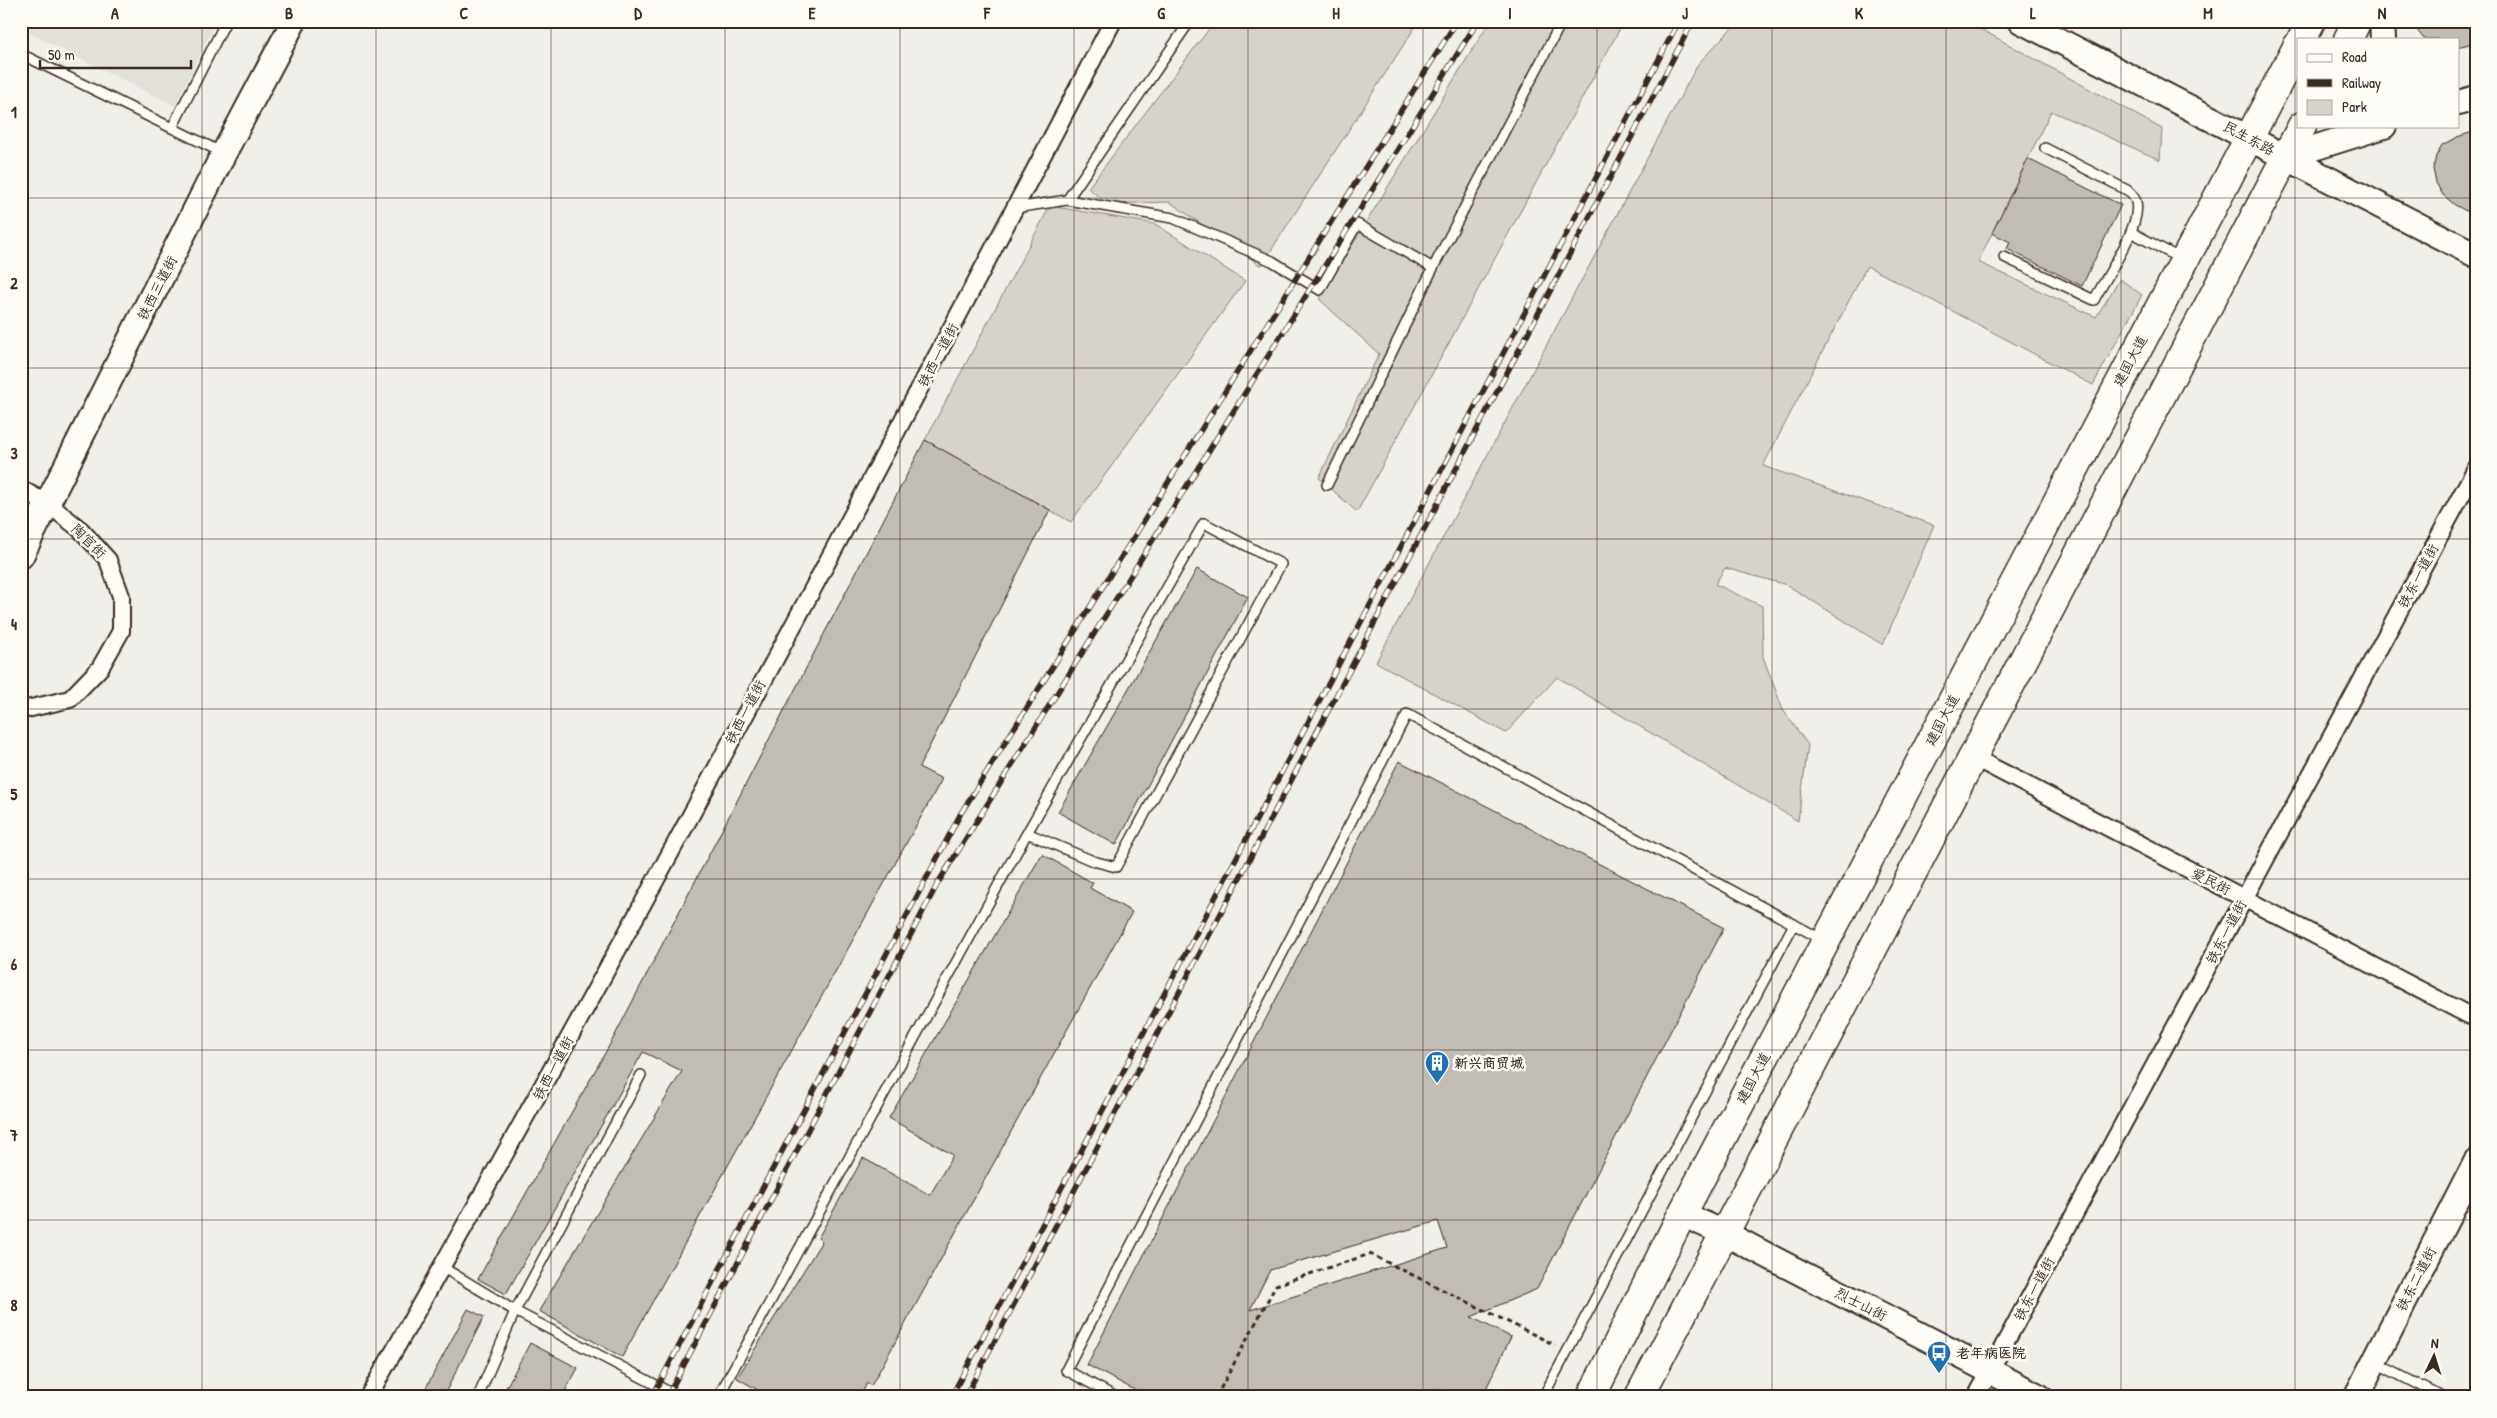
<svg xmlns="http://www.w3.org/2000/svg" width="2497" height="1418" font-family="'Patrick Hand','LXGW WenKai TC',sans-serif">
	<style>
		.built { fill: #e3e0da }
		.green { fill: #d7d2cc; stroke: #897e75 }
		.building { fill: #c1bcb4; stroke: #3b2a1e; fill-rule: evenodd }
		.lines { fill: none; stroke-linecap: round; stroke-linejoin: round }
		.lane-casing { stroke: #3b2a1e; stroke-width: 12 }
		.street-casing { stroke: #3b2a1e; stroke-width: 20 }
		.secondary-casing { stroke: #3b2a1e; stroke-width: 28 }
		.highway-casing { stroke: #3b2a1e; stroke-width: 31 }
		.path { stroke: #3b2a1e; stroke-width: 3; stroke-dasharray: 5 4; stroke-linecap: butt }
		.lane { stroke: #fdfcf7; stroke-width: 9 }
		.street { stroke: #fdfcf7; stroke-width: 16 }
		.secondary { stroke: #fdfcf7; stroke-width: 24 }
		.highway { stroke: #fdfcf7; stroke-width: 28 }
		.rail-casing { stroke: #3b2a1e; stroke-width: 5.5 }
		.rail { stroke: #fdfcf7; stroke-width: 4; stroke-dasharray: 11; stroke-linecap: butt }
		.grid { fill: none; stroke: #3b2a1e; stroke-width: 1; stroke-opacity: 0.55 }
		.labels { text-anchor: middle; stroke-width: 5; stroke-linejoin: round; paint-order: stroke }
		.street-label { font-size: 14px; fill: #3b2a1e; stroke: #fdfcf7 }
		.poi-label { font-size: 14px; font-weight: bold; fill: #3b2a1e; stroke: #fdfcf7; text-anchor: start }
		.neatline { fill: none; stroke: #3b2a1e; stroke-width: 2 }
		.grid-label { font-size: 16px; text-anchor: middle; font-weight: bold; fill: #3b2a1e }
	</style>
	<rect width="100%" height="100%" fill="#f1efea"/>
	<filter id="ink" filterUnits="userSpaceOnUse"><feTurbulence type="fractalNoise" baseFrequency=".02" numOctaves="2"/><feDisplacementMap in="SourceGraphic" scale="10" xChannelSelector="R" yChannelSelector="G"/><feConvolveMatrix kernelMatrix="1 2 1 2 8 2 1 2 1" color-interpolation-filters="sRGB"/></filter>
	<g filter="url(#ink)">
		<polygon class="built" points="21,21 216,21 175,106 21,29"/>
		<g class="green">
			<polygon points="1215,21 1419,21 1261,266 1170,202 1108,204 1088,188"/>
			<polygon points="1490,21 1624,21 1357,512 1319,478 1379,354 1319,299"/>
			<polygon points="1738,21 1966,21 2162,129 2160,160 2051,111 1978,262 2096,317 2120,279 2142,295 2093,385 1867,266 1763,466 1934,525 1883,645 1787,585 1725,568 1715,584 1762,606 1763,657 1783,710 1808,745 1798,821 1557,677 1506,733 1376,662 1698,64"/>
			<polygon points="1050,206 1155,224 1245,281 1071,522 925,440"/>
		</g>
		<g class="building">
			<polygon points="2410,21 2476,21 2476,42 2458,47 2458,39 2424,39"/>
			<polygon points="2476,131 2476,216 2455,205 2443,195 2436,183 2433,169 2436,156 2442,145 2457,137"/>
			<polygon points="2028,159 2121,205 2082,286 2007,249 2010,242 1992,233"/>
			<polygon points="925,440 1050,510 919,767 942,779 622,1357 539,1311 682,1071 643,1052 506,1294 478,1279 614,1037"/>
			<polygon points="1197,569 1248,597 1116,845 1058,812"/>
			<path d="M1399 761 1724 928 1537 1289 1471 1317 1511 1337 1482 1397H1451L1440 1390 1421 1397H1148L1087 1365ZM1438 1221 1447 1248 1250 1310 1270 1270Z"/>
			<polygon points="1042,854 1093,883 1090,888 1132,912 871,1386 867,1383 860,1397 770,1397 737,1378 822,1241 818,1238 863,1158 930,1195 953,1155 889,1118"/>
			<polygon points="468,1309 484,1317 443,1397 421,1397"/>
			<polygon points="530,1343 578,1368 562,1397 501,1397"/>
		</g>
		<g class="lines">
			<defs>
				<g id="lane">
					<polyline points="21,54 223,153"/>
					<polyline points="172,128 226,21"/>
					<polyline points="1067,200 1173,218 1272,261 1320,290 1357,224 1433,268"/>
					<polyline points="1015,208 1067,200 1190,21"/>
					<polyline points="2131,232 2181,259"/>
					<path d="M2004 257 2094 300C2106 277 2142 226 2136 202 2135 197 2130 193 2127 190L2045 148"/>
					<polyline points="1327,485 1433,268 1562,21"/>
					<polyline points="442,1267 515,1311 679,1397"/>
					<polyline points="2376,1363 2442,1397"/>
					<polyline points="478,1397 515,1311 641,1075"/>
					<polyline points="718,1397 1027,833 1204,523 1281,564 1116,867 1093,861 1027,833"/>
					<polyline points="1116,1397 1066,1370 1407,714 1823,940"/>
					<polyline points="1543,1397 1794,924"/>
				</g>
				<g id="street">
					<polyline points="21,489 48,504 81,530 108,560 121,596 121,631 100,668 70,699 27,709 21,708"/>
					<polyline points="1973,757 2476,1019"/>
					<path d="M368 1397C626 944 871 483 1113 21"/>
					<polyline points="1976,1397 2476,468"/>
				</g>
				<g id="secondary">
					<polyline points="2021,21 2476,255"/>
					<polyline points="2382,21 2383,39"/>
					<polyline points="2458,103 2476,98"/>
					<polyline points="2285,157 2384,126"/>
					<polyline points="21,556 224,153 294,21"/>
					<polyline points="1682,1214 1724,1233 2040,1397"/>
					<polyline points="2356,1397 2476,1162"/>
				</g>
				<g id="highway">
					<polyline points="2302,39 2311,21"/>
					<polyline points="2348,39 2357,21"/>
					<polyline points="1591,1397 1682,1214 2298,45"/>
					<polyline points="1639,1397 2302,126"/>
				</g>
			</defs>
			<use href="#lane" class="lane-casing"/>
			<use href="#street" class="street-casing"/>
			<use href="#secondary" class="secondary-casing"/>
			<use href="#highway" class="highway-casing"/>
			<polyline class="path" points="1216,1397 1276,1285 1370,1254 1555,1345"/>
			<use href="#lane" class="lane"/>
			<use href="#street" class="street"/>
			<use href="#secondary" class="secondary"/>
			<use href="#highway" class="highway"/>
			<defs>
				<g id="rail">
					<polyline points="652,1397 961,813 1457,21"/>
					<polyline points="667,1397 938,883 1478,21"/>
					<polyline points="951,1397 1679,21"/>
					<polyline points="965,1397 1693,21"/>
				</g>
			</defs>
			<use href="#rail" class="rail-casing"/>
			<use href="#rail" class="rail"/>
		</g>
	</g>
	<path class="grid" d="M202 21V1397M376 21V1397M551 21V1397M725 21V1397M900 21V1397M1074 21V1397M1248 21V1397M1423 21V1397M1597 21V1397M1772 21V1397M1946 21V1397M2121 21V1397M2295 21V1397M21 198H2476M21 368H2476M21 539H2476M21 709H2476M21 879H2476M21 1050H2476M21 1220H2476"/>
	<defs>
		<symbol id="building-pin" viewBox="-11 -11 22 30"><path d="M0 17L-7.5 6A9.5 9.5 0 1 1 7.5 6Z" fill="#1f6fb2" stroke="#fdfcf7"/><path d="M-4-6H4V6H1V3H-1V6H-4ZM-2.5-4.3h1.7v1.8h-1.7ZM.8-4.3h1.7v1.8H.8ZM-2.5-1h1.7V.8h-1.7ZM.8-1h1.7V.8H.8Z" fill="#fff"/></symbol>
		<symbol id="bus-pin" viewBox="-11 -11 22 30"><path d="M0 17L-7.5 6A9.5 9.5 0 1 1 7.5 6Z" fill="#1f6fb2" stroke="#fdfcf7"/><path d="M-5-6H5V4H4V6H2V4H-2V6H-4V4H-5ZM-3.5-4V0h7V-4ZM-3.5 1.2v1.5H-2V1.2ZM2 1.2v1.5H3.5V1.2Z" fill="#fff"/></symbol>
	</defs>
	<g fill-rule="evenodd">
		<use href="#building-pin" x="1423" y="1049" width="28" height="38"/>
		<use href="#bus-pin" x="1925" y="1339" width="28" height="38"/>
	</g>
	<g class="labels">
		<g class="street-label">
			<text transform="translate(2249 138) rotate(28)" y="5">民生东路</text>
			<text transform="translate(157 288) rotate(-63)" y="5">铁西三道街</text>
			<text transform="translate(938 355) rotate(-62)" y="5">铁西一道街</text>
			<text transform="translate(2130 361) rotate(-62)" y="5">建国大道</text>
			<text transform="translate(89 541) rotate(45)" y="5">陶官街</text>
			<text transform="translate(2418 576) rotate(-62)" y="5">铁东一道街</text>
			<text transform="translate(745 712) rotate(-62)" y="5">铁西一道街</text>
			<text transform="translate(1942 720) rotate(-62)" y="5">建国大道</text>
			<text transform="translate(2211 881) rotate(27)" y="5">爱民街</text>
			<text transform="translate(2226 932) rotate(-62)" y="5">铁东一道街</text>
			<text transform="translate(553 1068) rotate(-62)" y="5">铁西一道街</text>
			<text transform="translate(1753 1078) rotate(-62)" y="5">建国大道</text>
			<text transform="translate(2416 1279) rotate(-63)" y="5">铁东二道街</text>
			<text transform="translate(2034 1289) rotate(-62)" y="5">铁东一道街</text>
			<text transform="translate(1861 1304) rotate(27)" y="5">烈士山街</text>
		</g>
		<g class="poi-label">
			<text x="1454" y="1068">新兴商贸城</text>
			<text x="1956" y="1358">老年病医院</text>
		</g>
	</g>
	<rect width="2497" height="1418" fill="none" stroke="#fdfcf7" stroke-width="55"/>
	<rect x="2297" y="38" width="162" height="90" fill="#fdfcf7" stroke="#afa8a0"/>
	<rect x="2307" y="54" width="25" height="8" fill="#fdfcf7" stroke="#afa8a0"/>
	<text x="2342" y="62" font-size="15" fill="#3b2a1e">Road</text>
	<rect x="2307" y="79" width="25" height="8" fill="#3b2a1e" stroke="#afa8a0"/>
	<text x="2342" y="88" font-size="15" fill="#3b2a1e">Railway</text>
	<rect x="2307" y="100" width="25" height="15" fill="#d7d2cc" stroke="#afa8a0"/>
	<text x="2342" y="112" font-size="15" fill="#3b2a1e">Park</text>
	<g transform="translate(2434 1356) rotate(4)" stroke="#fdfcf7" stroke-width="4" paint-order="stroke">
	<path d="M0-4L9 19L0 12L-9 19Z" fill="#3b2a1e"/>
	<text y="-8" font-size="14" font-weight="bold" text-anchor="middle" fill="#3b2a1e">N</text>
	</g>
	<path d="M40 60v8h151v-8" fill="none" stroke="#3b2a1e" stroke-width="2.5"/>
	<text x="48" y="60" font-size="15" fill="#3b2a1e" stroke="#fdfcf7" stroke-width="4" paint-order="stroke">50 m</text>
	<rect x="28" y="28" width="2442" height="1362" class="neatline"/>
	<g class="grid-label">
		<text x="115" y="19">A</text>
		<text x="289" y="19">B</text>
		<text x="464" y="19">C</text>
		<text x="638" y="19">D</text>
		<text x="812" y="19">E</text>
		<text x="987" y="19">F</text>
		<text x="1161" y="19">G</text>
		<text x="1336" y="19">H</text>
		<text x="1510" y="19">I</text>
		<text x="1685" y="19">J</text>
		<text x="1859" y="19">K</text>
		<text x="2033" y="19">L</text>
		<text x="2208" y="19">M</text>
		<text x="2382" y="19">N</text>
		<text x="14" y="118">1</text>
		<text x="14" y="289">2</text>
		<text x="14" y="459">3</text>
		<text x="14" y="630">4</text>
		<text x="14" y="800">5</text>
		<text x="14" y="970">6</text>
		<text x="14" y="1141">7</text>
		<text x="14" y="1311">8</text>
	</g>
</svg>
